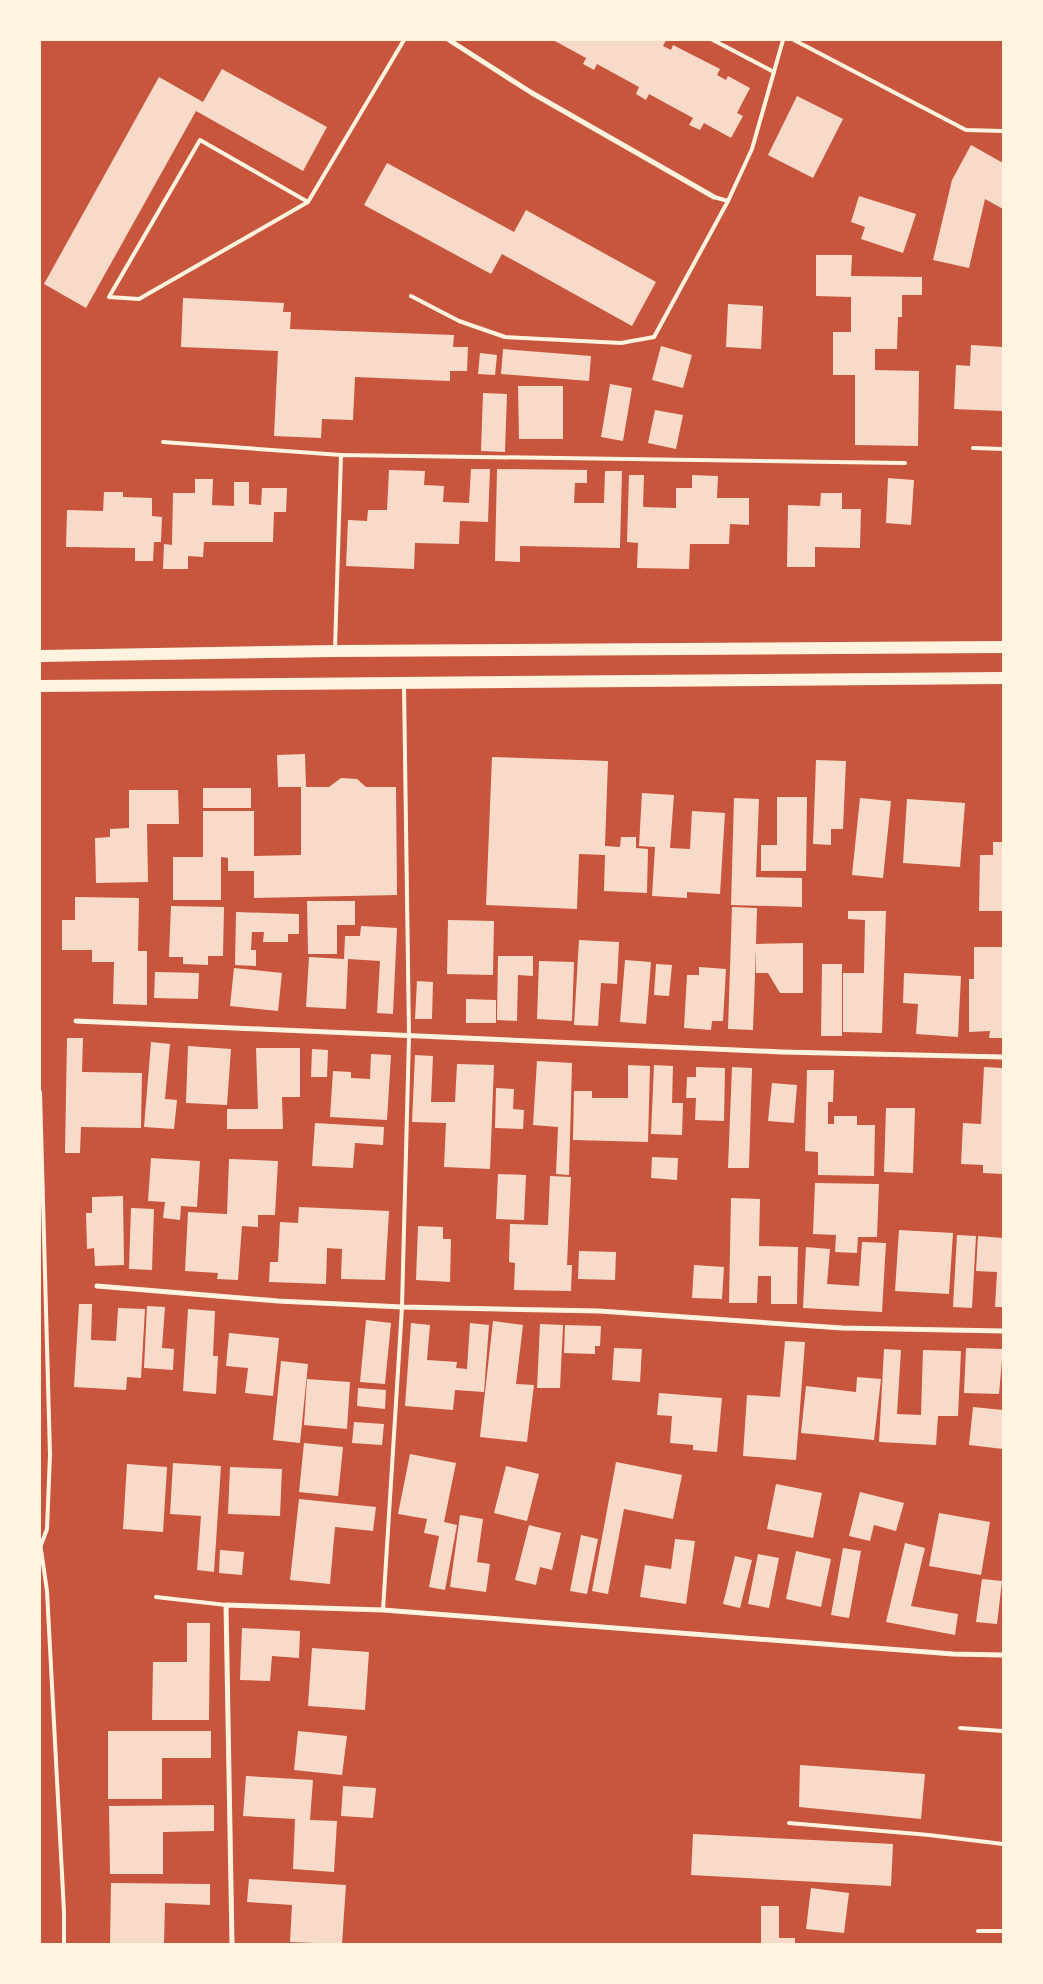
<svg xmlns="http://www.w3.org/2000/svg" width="1043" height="1984" font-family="'IBM Plex Serif',serif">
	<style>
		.building { fill: #f7dbc8 }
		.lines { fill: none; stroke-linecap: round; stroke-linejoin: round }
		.service { stroke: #fff3e0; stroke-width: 4 }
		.minor { stroke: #fff3e0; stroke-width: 5 }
		.primary { stroke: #fff3e0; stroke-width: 12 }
	</style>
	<rect width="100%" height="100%" fill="#c8553d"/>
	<g class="building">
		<polygon points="553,40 666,40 663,46 671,50 673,45 720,69 717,75 726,80 728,76 750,88 737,113 743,116 731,138 704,123 700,130 689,125 693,118 649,94 646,100 636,94 639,87 597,64 594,70 583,64 586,58"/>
		<polygon points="222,69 327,127 303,171 196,111 86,308 44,284 159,77 203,102"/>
		<polygon points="797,96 843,119 813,178 768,155"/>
		<polygon points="971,145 1003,163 1003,209 985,199 969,268 933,260 952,180"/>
		<polygon points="387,163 514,232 526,210 656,282 632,326 502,254 491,274 364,205"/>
		<polygon points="859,196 916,214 903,253 861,239 865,227 851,222"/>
		<polygon points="816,255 852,255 851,276 922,277 922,295 902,295 902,317 898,317 897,349 875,349 875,370 919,371 918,446 855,445 855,375 833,375 833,332 851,332 851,297 816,296"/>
		<polygon points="183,298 284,303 283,312 291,312 290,329 454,335 453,347 468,347 467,371 450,371 450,381 355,377 353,420 322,419 321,438 274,436 278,351 181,347"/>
		<polygon points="728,304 763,306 761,349 726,347"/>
		<polygon points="971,345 1003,347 1003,411 954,409 956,365 970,366"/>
		<polygon points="661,346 692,355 683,388 652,380"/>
		<polygon points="503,349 591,356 589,381 501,374"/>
		<polygon points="480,353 497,355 495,375 478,374"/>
		<polygon points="610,384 632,388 623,441 601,437"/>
		<polygon points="518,386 563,386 563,439 519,439"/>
		<polygon points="483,393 507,394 505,452 481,451"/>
		<polygon points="655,410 683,415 676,449 648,443"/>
		<polygon points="471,469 490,469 488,522 460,521 459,544 415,543 414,569 346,566 348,520 367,521 368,510 387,510 389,470 425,471 424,485 444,486 443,502 469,503"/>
		<polygon points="497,469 587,470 587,483 575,483 574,503 604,503 605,471 622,471 620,548 520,546 520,562 495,561"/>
		<polygon points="629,475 644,475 643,507 676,508 676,488 692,488 692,475 718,476 717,498 749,498 749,525 730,524 729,544 690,544 689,569 637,568 638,543 627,542"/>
		<polygon points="888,478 914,480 911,525 886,523"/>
		<polygon points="195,479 213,479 212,505 234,506 234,482 249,482 249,504 261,505 262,488 287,488 286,512 274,512 273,542 204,542 203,557 188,556 188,569 163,569 164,544 172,545 173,493 195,493"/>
		<polygon points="104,492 123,492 123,497 152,498 152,516 162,517 161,542 154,542 153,561 135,561 135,548 66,547 67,510 103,511"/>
		<polygon points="821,493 842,493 842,509 861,509 860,548 815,547 815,567 787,567 788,505 820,506"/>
		<polygon points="305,754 306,787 329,787 341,778 357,779 366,787 396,787 397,895 254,898 254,871 228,871 228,858 221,857 221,900 173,900 173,857 203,857 203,811 254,811 254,856 301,855 301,787 278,787 277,755"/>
		<polygon points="492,757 608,761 605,846 620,847 621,837 636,837 636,848 648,849 647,893 604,891 605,855 579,854 577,909 486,905"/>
		<polygon points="816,760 846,761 843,829 831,829 831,845 813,844"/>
		<rect x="203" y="788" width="48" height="20"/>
		<polygon points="129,790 178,790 179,824 147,824 148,882 96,883 95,838 110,837 110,829 129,828"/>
		<polygon points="642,793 674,795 670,848 690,849 692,811 725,813 720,894 687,892 687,898 652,896 655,847 639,846"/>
		<polygon points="777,797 807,797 806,871 761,871 761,845 777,845"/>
		<polygon points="734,798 759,799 756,877 802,878 802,907 731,905"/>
		<polygon points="860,798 891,801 883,878 852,875"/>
		<polygon points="907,799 965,803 960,867 903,863"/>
		<polygon points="993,842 1003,842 1003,911 979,911 980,855 993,855"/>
		<polygon points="75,897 139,898 138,951 147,951 147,1005 113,1004 114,962 92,962 92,950 62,950 62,920 75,920"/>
		<polygon points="307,901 355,901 355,925 337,925 337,954 308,954"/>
		<polygon points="171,906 224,907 223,956 208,956 208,965 183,964 183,957 169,957"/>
		<polygon points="732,907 757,908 756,944 803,943 803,993 780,993 768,973 756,973 756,948 753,1030 728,1029"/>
		<polygon points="848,911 886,911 882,1033 843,1032 843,973 864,973 865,920 848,919"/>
		<polygon points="236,912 299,914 299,934 288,934 288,942 263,942 264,932 252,932 251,950 256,950 256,966 235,965"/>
		<polygon points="448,920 494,921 493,975 447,974"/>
		<polygon points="361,926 397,928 393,1014 377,1013 380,961 348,959 346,1009 306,1007 309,957 344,959 345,936 360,936"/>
		<polygon points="579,940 619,942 617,984 601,983 598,1026 574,1025"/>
		<polygon points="974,947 1003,947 1003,1038 989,1038 990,1031 969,1032 969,979 974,979"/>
		<polygon points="498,956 533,956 533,976 518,975 517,1021 497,1020"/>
		<polygon points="625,960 651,962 646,1024 620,1022"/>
		<polygon points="539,961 574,962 572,1021 537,1019"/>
		<polygon points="656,964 672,965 669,996 654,995"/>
		<polygon points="822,964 842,964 842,1036 821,1036"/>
		<polygon points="699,967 726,969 723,1021 712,1021 711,1030 684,1028 687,975 699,975"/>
		<polygon points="234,968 282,973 278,1011 230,1006"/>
		<polygon points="155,972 199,973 198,999 154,998"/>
		<polygon points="904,973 961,976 958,1037 916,1034 918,1004 903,1003"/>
		<polygon points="417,981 433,982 432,1019 415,1019"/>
		<polygon points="466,999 496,1000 496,1023 466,1023"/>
		<polygon points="67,1038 83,1038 82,1072 142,1073 141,1128 81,1127 80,1153 65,1153"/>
		<polygon points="151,1042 170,1044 165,1099 177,1100 174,1129 144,1127"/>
		<polygon points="188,1046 231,1049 227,1105 186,1103"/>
		<polygon points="256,1048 300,1048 300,1097 282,1097 283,1129 227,1129 227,1109 258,1109"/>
		<polygon points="312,1049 328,1050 327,1077 311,1077"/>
		<polygon points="371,1054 391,1055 387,1120 330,1117 333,1071 351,1072 351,1078 370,1079"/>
		<polygon points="415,1055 433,1056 431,1102 455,1102 457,1064 494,1065 490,1169 444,1167 446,1123 412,1122"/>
		<polygon points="537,1061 572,1063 569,1175 556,1174 558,1127 533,1125"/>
		<polygon points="628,1065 650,1066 648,1142 573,1140 574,1091 592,1091 592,1098 628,1098"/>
		<polygon points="654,1065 673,1066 672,1103 683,1103 682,1135 651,1134"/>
		<polygon points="696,1067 725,1068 724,1121 695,1120 696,1098 686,1098 687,1077 696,1077"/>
		<polygon points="732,1067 752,1068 749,1168 728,1168"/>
		<polygon points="984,1067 1003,1068 1003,1174 983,1173 983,1165 961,1164 963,1123 981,1124"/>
		<polygon points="807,1070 834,1070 833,1102 828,1102 828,1124 834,1124 834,1116 857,1116 857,1125 875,1125 874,1176 818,1175 818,1152 805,1151"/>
		<polygon points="772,1083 797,1085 794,1123 768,1121"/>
		<polygon points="496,1088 514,1089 513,1109 524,1110 523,1129 495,1128"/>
		<polygon points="886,1108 915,1108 913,1173 884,1172"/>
		<polygon points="315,1123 384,1127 383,1145 355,1143 353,1168 312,1166"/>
		<polygon points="652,1157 678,1158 677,1180 651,1178"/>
		<polygon points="151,1158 200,1161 197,1207 181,1206 180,1220 163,1218 165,1202 148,1201"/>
		<polygon points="229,1159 278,1161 275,1215 258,1215 258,1227 242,1226 238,1280 217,1279 218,1273 185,1271 188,1212 227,1214"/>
		<polygon points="498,1174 526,1175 524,1220 496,1219"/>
		<polygon points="550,1176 571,1177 567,1265 572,1265 571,1291 514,1290 515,1263 509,1262 510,1224 548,1225"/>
		<polygon points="815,1183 879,1184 877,1237 858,1237 857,1253 835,1252 836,1235 813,1234"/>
		<polygon points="123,1196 124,1265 95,1266 94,1248 87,1249 86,1213 92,1213 92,1197"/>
		<polygon points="731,1198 760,1199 759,1246 798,1247 797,1304 771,1304 771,1276 758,1276 757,1303 729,1303"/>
		<polygon points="299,1207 389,1211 385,1280 341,1279 342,1249 327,1248 326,1284 269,1282 270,1262 278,1262 280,1222 298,1223"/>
		<polygon points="131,1208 154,1209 152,1270 129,1269"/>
		<polygon points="418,1226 443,1227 443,1239 451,1239 450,1282 416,1280"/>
		<polygon points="899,1230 953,1233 949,1294 895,1291"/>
		<polygon points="957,1235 976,1236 972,1308 953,1307"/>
		<polygon points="978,1236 1003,1238 1003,1307 995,1307 997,1272 976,1271"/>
		<polygon points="862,1242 886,1243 882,1312 803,1308 806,1247 830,1249 827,1284 859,1286"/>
		<polygon points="579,1251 616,1252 615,1280 578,1279"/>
		<polygon points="694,1265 724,1267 722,1299 692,1298"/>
		<polygon points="79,1304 92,1304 91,1340 116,1341 118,1308 145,1309 141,1378 127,1377 126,1390 74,1387"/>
		<polygon points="147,1306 165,1307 162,1348 174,1349 173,1370 144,1368"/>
		<polygon points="188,1309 215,1311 213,1356 218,1356 216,1394 183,1391"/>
		<polygon points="366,1320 391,1323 385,1384 360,1382"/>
		<polygon points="493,1321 523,1325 516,1384 534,1385 527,1442 480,1437"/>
		<polygon points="411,1323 430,1325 427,1360 457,1362 456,1368 467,1369 470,1323 489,1325 484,1392 455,1390 453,1410 405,1406"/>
		<polygon points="540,1324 563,1325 560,1388 537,1388"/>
		<polygon points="565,1325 601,1326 600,1346 595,1346 595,1354 564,1353"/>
		<polygon points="229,1333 279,1338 273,1396 245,1393 248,1368 226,1366"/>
		<polygon points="785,1341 805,1342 796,1460 743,1456 747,1395 780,1397"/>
		<polygon points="614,1348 642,1349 640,1382 612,1380"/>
		<polygon points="966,1348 1003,1349 999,1394 964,1393"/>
		<polygon points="884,1349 901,1350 897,1414 921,1415 923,1350 961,1351 958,1416 938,1416 936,1445 879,1442"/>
		<polygon points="281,1361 308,1364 300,1443 273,1440"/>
		<polygon points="857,1377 881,1379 874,1440 801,1433 806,1386 856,1392"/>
		<polygon points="307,1379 350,1382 347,1429 304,1425"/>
		<polygon points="358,1388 386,1390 385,1409 357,1406"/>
		<polygon points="659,1393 722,1398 717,1452 693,1450 693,1445 670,1443 672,1416 657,1415"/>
		<polygon points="973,1407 1003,1410 1003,1449 969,1445"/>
		<polygon points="354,1422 384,1424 382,1445 352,1443"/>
		<polygon points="304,1443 343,1447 338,1496 299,1492"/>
		<polygon points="410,1454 456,1463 444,1522 457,1525 445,1590 429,1587 439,1536 424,1533 427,1519 398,1514"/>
		<polygon points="616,1462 682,1475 673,1519 624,1509 608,1594 592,1591"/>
		<polygon points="173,1463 221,1466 214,1572 197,1570 201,1516 170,1514"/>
		<polygon points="127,1464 167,1467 163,1532 123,1529"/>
		<polygon points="506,1466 539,1474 527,1521 494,1513"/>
		<polygon points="230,1467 282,1469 280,1516 228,1514"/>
		<polygon points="776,1484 822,1493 813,1538 767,1529"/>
		<polygon points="860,1492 904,1503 896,1531 874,1525 870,1541 849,1536"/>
		<polygon points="299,1499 376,1507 373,1531 335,1527 330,1584 290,1580"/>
		<polygon points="939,1513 990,1522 981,1575 929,1566"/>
		<polygon points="460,1515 483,1519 477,1562 490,1564 486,1592 450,1587"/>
		<polygon points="529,1525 561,1533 552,1570 540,1567 536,1585 515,1580"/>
		<polygon points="581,1535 598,1539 587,1594 570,1591"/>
		<polygon points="675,1539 695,1541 686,1604 640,1597 645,1565 671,1569"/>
		<polygon points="905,1543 925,1548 911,1606 958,1614 955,1635 886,1622"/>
		<polygon points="843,1548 861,1551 849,1618 831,1615"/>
		<polygon points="220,1550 244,1552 242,1575 219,1573"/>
		<polygon points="796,1551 831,1559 821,1607 786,1599"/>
		<polygon points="758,1554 779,1558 769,1608 748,1604"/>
		<polygon points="735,1556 752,1560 740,1608 723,1604"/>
		<polygon points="982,1579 1002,1581 997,1624 976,1622"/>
		<polygon points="187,1623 210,1623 209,1720 152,1720 153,1662 187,1662"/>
		<polygon points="242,1628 300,1631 299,1658 272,1656 270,1681 240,1680"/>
		<polygon points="312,1648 369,1652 365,1710 308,1706"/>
		<polygon points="108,1731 211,1731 211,1758 162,1758 162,1799 108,1799"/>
		<polygon points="298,1731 347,1736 342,1775 294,1770"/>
		<polygon points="800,1765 925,1774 921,1819 799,1807"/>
		<polygon points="246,1776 313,1780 310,1820 337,1821 334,1872 293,1869 295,1819 243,1816"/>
		<polygon points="343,1786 376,1788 373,1818 341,1816"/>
		<polygon points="214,1805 214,1831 163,1832 163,1874 110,1874 109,1806"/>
		<polygon points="693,1834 893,1844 891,1886 691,1875"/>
		<polygon points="249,1879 346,1885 342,1944 290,1942 292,1905 247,1902"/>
		<polygon points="111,1883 210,1884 210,1905 165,1903 164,1944 110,1944"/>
		<polygon points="811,1888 849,1893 844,1933 806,1929"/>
		<polygon points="761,1906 779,1906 779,1938 795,1938 795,1944 761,1944"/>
	</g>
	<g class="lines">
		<g class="service">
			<polyline points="713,40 774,72"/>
			<polyline points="794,40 966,130 1003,131"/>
			<polyline points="714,197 728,201 752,149 783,40"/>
			<polyline points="308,202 200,140 109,297 139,299 308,202 404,40"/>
			<polyline points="411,296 459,321 505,337 621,343 654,337 728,201"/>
			<polyline points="163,442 341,455"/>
			<polyline points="973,448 1003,449"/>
			<polyline points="335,649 341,455 905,463"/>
			<polyline points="40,1092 50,1455 47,1529 41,1545"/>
			<polyline points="40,1543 47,1591 64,1912 64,1944"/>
			<polyline points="156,1597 226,1605"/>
			<polyline points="383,1610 402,1307 409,1036 404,685"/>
			<polyline points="960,1728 1003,1731"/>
			<polyline points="789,1823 929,1835 1003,1844"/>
			<polyline points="978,1931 1003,1931"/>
		</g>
		<g class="minor">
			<polyline points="449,40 532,93 714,197"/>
			<polyline points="76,1021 782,1052 1003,1057"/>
			<polyline points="97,1286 278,1301 402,1307 599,1311 842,1328 1003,1331"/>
			<polyline points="232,1944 226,1605 383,1610 953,1654 1003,1655"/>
		</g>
		<g class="primary">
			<polyline points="40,656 335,651 1003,647"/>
			<polyline points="40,686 1003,678"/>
		</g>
	</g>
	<rect width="1043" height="1984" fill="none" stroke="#fff3e0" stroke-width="82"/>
</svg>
